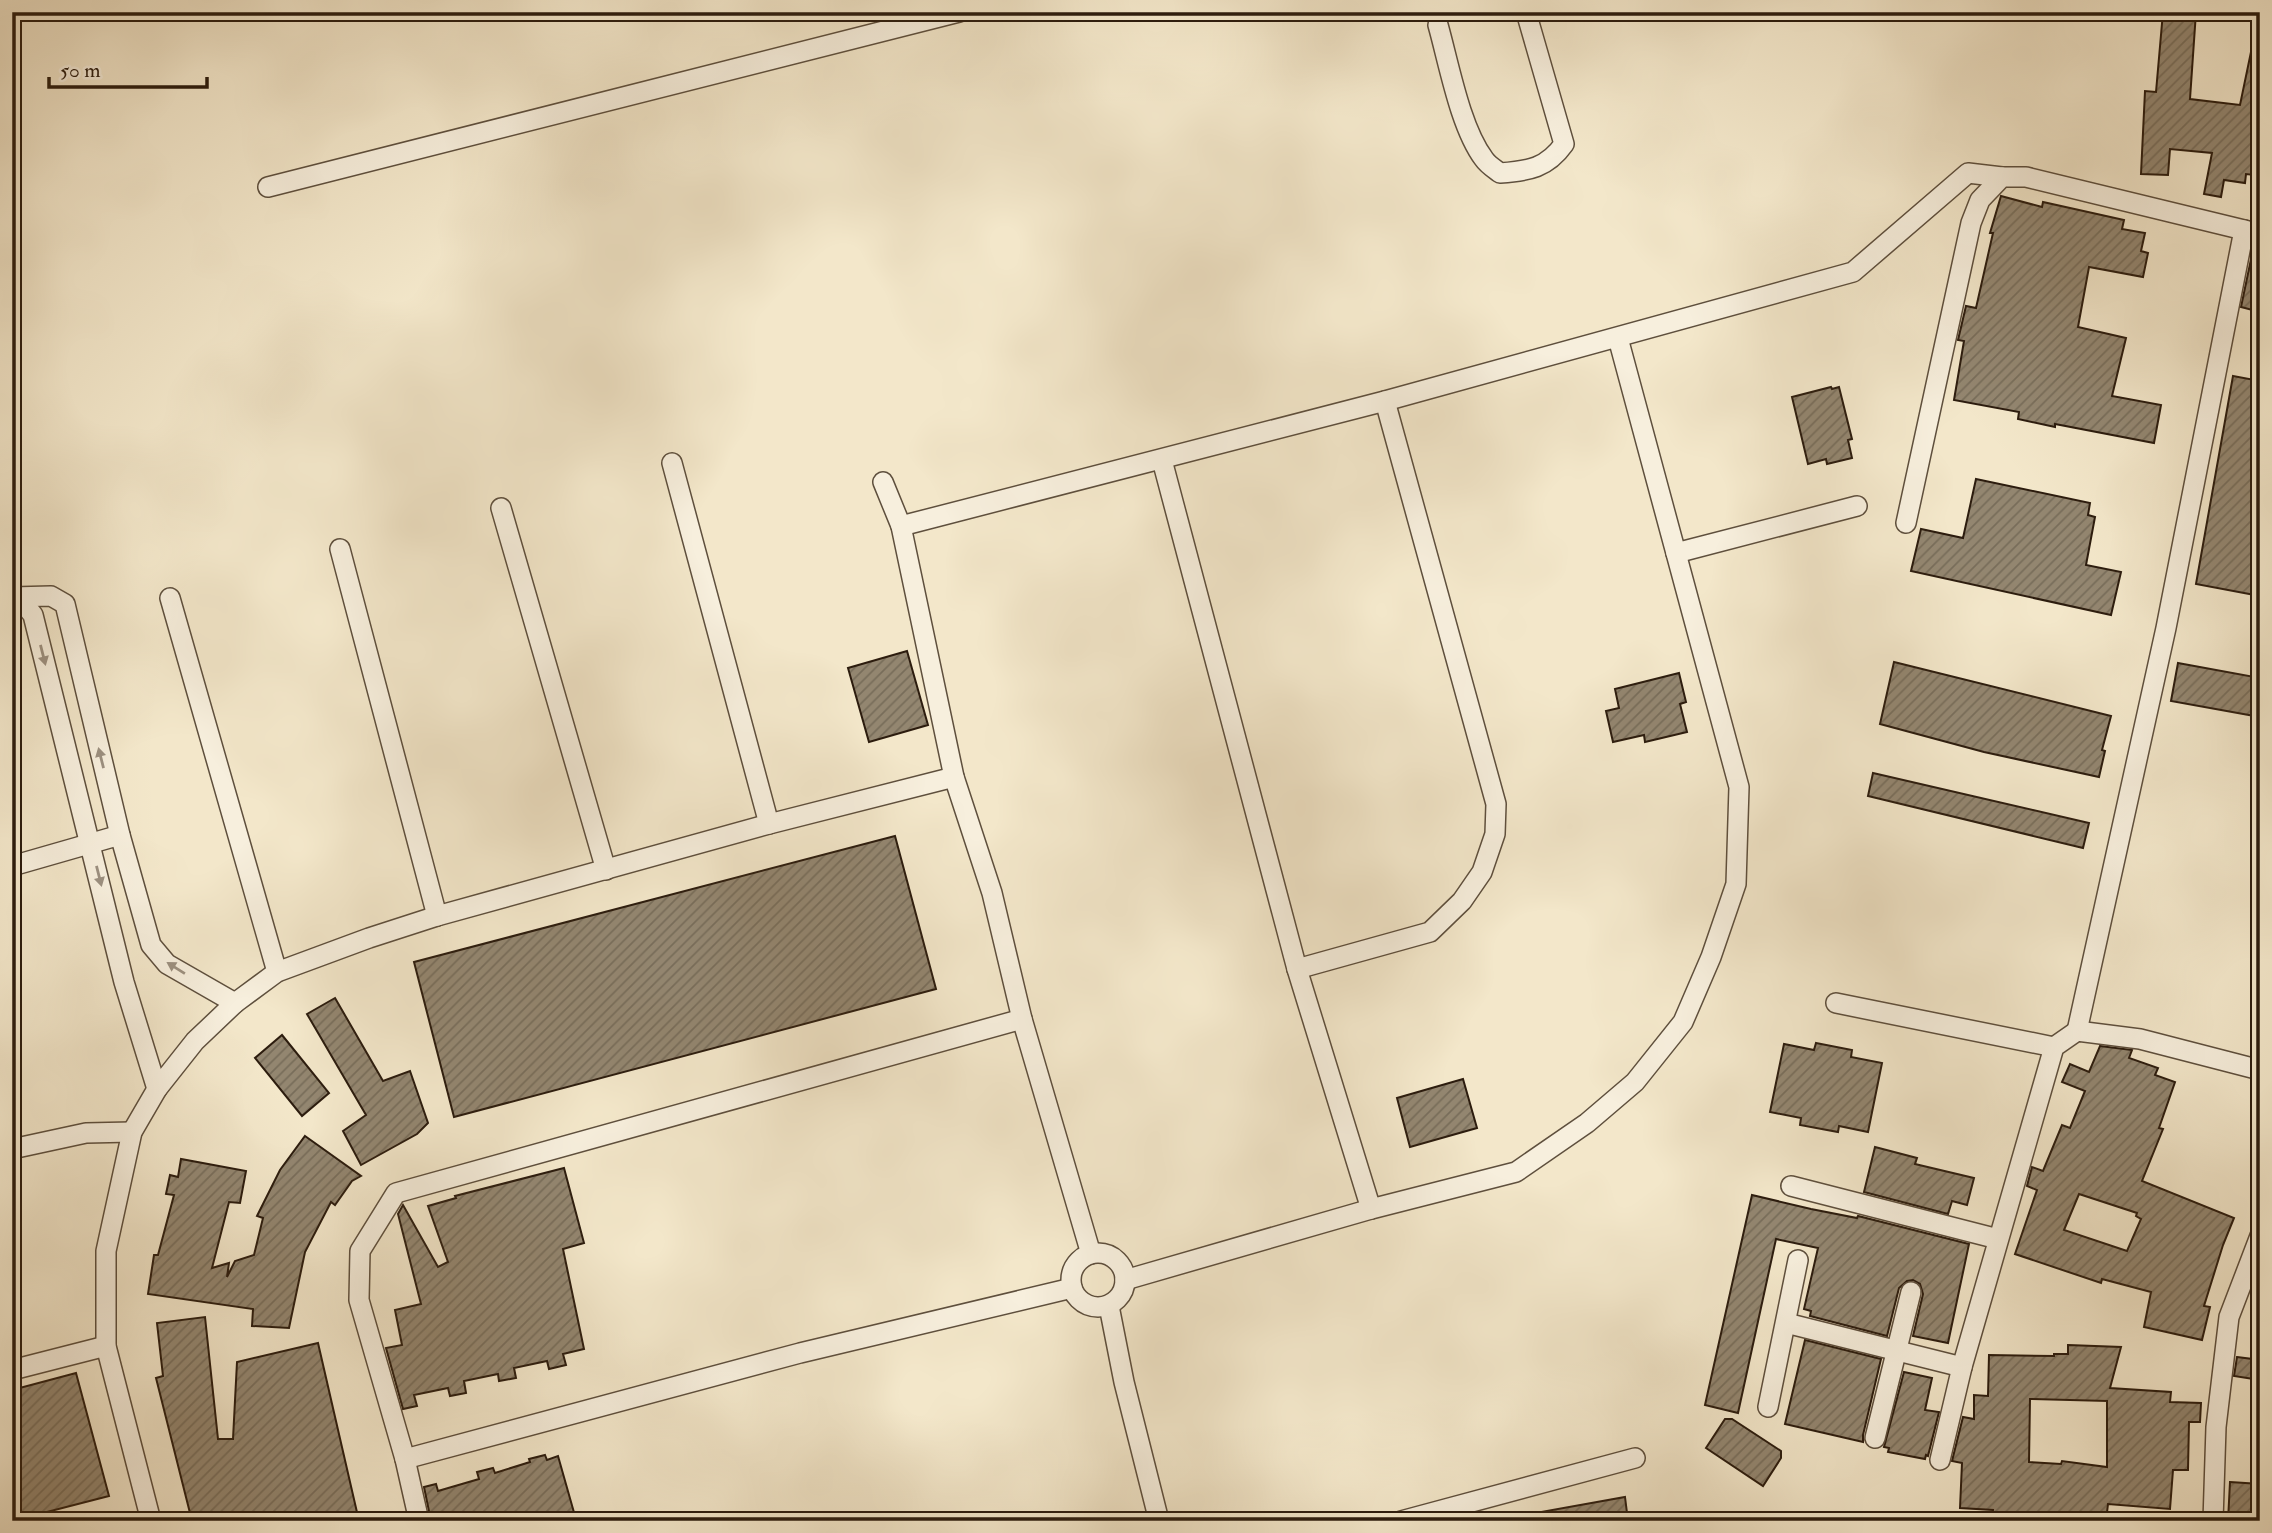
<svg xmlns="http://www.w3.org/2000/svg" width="2272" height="1533" font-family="'IM FELL Double Pica',serif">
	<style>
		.building { fill: url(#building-hatch); stroke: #2c1c0e; stroke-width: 2; fill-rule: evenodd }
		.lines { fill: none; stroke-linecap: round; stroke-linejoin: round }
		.minor-casing { stroke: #5e4f3d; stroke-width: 22 }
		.minor { stroke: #f7efdd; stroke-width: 19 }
		.oneway { fill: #9c9080 }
	</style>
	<defs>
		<pattern id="building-hatch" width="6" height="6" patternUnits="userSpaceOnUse" patternTransform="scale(1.75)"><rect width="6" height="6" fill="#938670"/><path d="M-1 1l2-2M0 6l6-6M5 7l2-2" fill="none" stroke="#786d5a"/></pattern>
	</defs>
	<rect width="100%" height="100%" fill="#f3e7ca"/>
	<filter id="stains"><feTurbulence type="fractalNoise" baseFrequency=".00286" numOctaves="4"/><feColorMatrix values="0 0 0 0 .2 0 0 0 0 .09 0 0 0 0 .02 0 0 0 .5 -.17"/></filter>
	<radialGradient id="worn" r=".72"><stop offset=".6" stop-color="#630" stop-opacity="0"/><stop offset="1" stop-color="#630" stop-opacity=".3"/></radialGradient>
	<g class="building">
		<polygon points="2163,12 2196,12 2190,99 2240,105 2252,47 2260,48 2260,134 2254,175 2246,174 2245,183 2224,180 2221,197 2204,194 2212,153 2170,149 2168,175 2141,174 2145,91 2156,92"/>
		<polygon points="2001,196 2042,207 2043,202 2124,220 2122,229 2145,233 2141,251 2148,253 2143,277 2089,267 2078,327 2126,338 2112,396 2161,405 2154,443 2055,424 2055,427 2018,419 2019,412 1954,400 1964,341 1958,340 1966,306 1976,308 1993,233 1990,233"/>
		<polygon points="2254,245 2260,246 2260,312 2241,307"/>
		<polygon points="2233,376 2260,381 2260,596 2196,584"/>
		<polygon points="1831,387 1832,389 1839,387 1852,439 1848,440 1852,458 1827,464 1826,459 1808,464 1792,397"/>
		<polygon points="1976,479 2090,503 2088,515 2095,517 2086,565 2121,572 2111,615 1911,571 1921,529 1963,538"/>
		<polygon points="907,651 928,725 869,742 848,668"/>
		<polygon points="1894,662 2111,716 2102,750 2105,751 2099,777 1984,752 1880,724"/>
		<polygon points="2178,663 2260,678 2260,717 2171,701"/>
		<polygon points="1679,673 1686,702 1680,704 1687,732 1645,742 1644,735 1613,742 1606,711 1619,708 1615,689"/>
		<polygon points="1873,773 2089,823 2083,848 1868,796"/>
		<polygon points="895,836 936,989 454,1117 414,962"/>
		<polygon points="335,998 383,1081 410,1071 428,1123 417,1134 361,1165 343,1131 366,1115 307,1014"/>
		<polygon points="282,1035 329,1093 302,1116 255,1058"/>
		<polygon points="1816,1043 1852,1050 1851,1057 1882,1063 1868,1132 1839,1126 1838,1132 1800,1125 1801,1118 1770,1112 1784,1044 1814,1050"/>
		<path d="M2100 1046 2132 1050 2129 1058 2158 1068 2155 1075 2175 1082 2159 1128 2163 1129 2142 1181 2234 1218 2223 1245 2204 1306 2210 1307 2202 1340 2144 1327 2151 1292 2102 1279 2101 1283 2015 1254 2037 1190 2027 1186 2032 1167 2043 1171 2062 1125 2070 1128 2085 1091 2062 1082 2070 1064 2089 1072ZM2079 1194 2137 1213 2136 1216 2141 1219 2127 1251 2064 1230Z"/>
		<polygon points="1463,1079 1477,1128 1410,1147 1397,1098"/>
		<polygon points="305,1136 361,1176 352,1181 335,1205 331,1202 305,1252 289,1328 252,1326 253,1309 148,1294 154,1255 158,1255 174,1195 166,1194 170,1175 178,1177 181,1159 246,1171 240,1203 229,1202 212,1268 229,1263 227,1277 235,1261 254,1255 263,1218 257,1216 280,1170"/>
		<polygon points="1875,1147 1917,1158 1915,1164 1974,1178 1967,1205 1952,1201 1948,1214 1864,1192"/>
		<polygon points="564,1168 584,1243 563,1249 584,1349 563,1354 566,1365 549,1369 547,1361 514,1368 516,1378 499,1381 498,1374 464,1381 466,1393 450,1396 448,1388 414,1395 417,1406 403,1409 386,1348 402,1345 395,1310 421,1304 398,1214 403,1205 438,1267 448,1262 428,1206 456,1198 455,1196"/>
		<polygon points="1752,1195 1811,1209 1857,1218 1858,1216 1969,1244 1948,1343 1913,1336 1923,1294 1920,1284 1913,1280 1907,1281 1899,1288 1887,1336 1810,1316 1811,1311 1804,1309 1818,1248 1776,1239 1738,1413 1705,1405"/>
		<polygon points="205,1317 218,1439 233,1439 237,1362 318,1343 359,1521 192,1521 156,1378 163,1376 157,1323"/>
		<polygon points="1805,1340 1881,1359 1863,1435 1863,1442 1785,1424"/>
		<path d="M2068 1345 2121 1347 2110 1388 2171 1392 2170 1402 2201 1403 2200 1422H2189L2188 1470H2173L2170 1509 2108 1504 2106 1521H1992L1993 1510 1960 1508 1962 1463 1952 1461 1963 1417 1974 1419V1395L1988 1396 1989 1355 2054 1356V1354H2068ZM2030 1399 2107 1401V1400V1467L2062 1461 2061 1464 2029 1462Z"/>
		<polygon points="2237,1357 2260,1360 2260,1380 2234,1376"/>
		<polygon points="1904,1372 1932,1378 1925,1410 1939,1412 1928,1456 1926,1455 1925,1459 1888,1452 1889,1448 1884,1447"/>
		<polygon points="76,1373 109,1496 12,1521 12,1390"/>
		<polygon points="1725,1419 1732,1419 1781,1451 1781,1458 1763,1486 1706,1448"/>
		<polygon points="545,1455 547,1460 558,1456 575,1516 556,1521 431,1521 424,1487 436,1484 438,1491 479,1479 477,1472 493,1468 495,1473 530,1462 529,1459"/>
		<polygon points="2230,1482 2260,1484 2260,1521 2228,1521"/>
		<polygon points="1625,1497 1628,1521 1542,1521 1541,1512"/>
	</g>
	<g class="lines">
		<defs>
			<g id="minor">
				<path d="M1438 25C1449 64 1460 127 1484 159 1488 165 1495 169 1500 173 1529 171 1547 168 1564 144L1526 12"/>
				<polyline points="268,187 959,12"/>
				<polyline points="1162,460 1297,969 1371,1209 1516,1172 1587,1123 1635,1082 1683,1022 1711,957 1736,884 1739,787 1618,338"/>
				<polyline points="672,463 769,824"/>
				<polyline points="883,482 901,526 954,777 992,893 1022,1019 1091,1254"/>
				<polyline points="501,508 606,870"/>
				<polyline points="1906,523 1971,223 1980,200 2002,177 2026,177 2244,230"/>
				<polyline points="901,526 1385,401 1853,272 1968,173 2002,177"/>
				<polyline points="340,549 437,916"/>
				<polyline points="1676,553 1857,506"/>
				<polyline points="12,597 51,596 65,604 120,835 151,945 167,964 235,1003"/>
				<polyline points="14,597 25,605 33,615 124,982 157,1089"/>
				<polyline points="170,598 277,972"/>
				<polyline points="12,866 120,835"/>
				<polyline points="1297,969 1430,932 1462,901 1482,872 1495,834 1496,804 1385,401"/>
				<polyline points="1836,1003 2054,1047"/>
				<polyline points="2077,1031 2166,628 2244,230 2260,234"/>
				<polyline points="12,1149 86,1133 132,1132"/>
				<polyline points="1791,1186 1998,1239"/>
				<circle cx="1098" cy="1280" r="27"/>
				<polyline points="1125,1280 1371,1209"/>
				<polyline points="1109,1306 1124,1382 1159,1521"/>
				<polyline points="1786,1323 1962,1367"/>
				<polyline points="12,1370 106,1346"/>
				<polyline points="1768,1407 1798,1260"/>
				<polyline points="1875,1438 1911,1292"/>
				<polyline points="405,1459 800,1353 1072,1288"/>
				<polyline points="1940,1460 1962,1367 2054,1047 2077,1031 2140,1039 2260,1070"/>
				<polyline points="151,1521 106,1346 106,1251 132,1132 157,1089 195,1041 235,1003 277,972 369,938 437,916 769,824 954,777"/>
				<polyline points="419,1521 405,1459 359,1300 360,1251 396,1193 1022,1019"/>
				<polyline points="1401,1521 1635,1458"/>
				<polyline points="2213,1521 2216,1427 2229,1317 2260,1236"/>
			</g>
		</defs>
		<use href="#minor" class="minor-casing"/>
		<use href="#minor" class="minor"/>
	</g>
	<defs><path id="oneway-solid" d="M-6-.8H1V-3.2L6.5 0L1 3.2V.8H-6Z" transform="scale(1.75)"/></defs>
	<g class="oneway">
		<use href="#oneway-solid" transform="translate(43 655) rotate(76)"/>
		<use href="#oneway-solid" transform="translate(101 758) rotate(-104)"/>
		<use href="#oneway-solid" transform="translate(99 876) rotate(76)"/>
		<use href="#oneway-solid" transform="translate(176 968) rotate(-148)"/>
	</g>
	<rect width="2272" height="1533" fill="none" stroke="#f3e7ca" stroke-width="42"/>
	<rect x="14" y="14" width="2244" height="1505" fill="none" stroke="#2c1c0e" stroke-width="3.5"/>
	<rect x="21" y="21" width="2230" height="1491" fill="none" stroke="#2c1c0e" stroke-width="2"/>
	<path d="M49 77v10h158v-10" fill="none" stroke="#2c1c0e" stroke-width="3.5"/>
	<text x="60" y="77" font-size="21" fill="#2c1c0e" stroke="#f7efdd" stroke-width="5" paint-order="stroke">50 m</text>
	<rect width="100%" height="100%" filter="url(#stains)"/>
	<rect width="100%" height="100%" fill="url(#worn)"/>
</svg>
